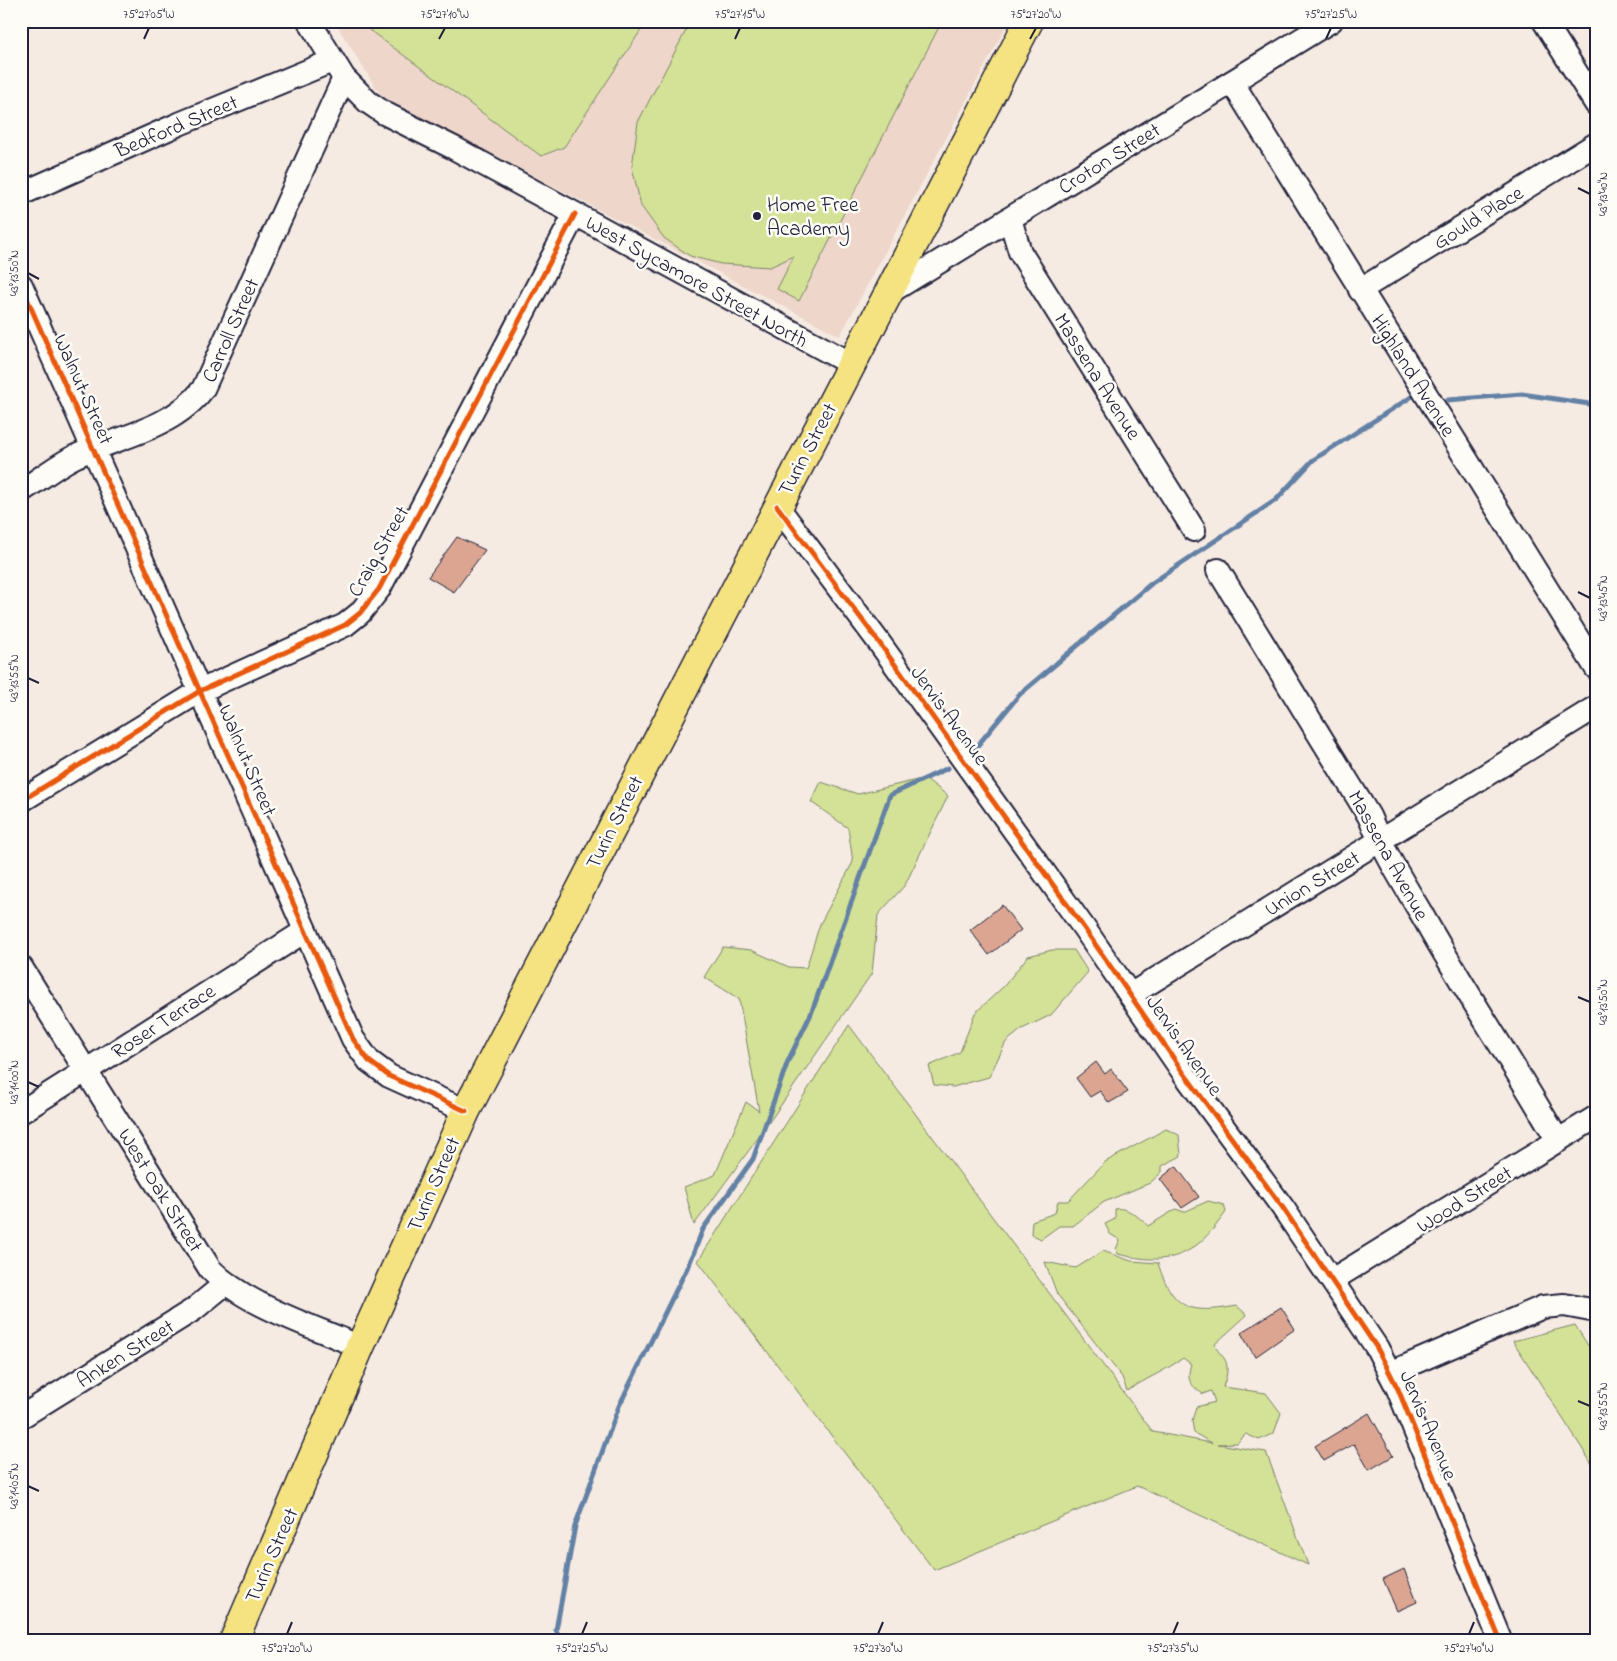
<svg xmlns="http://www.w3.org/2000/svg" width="1617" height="1661" font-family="'Indie Flower',sans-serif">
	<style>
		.built { fill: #eed6ca }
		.green { fill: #d3e296; stroke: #7a8268 }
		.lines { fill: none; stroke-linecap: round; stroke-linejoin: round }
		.stream { stroke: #6481a5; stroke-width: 5 }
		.building { fill: #dba591; stroke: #22223b }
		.minor-casing { stroke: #22223b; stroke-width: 26 }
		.major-casing { stroke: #22223b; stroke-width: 31 }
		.minor { stroke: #fdfcf7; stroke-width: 22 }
		.major { stroke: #f5e382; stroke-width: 28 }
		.cycleway-casing { stroke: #fdfcf7; stroke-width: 8 }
		.cycleway { stroke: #e8590c; stroke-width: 5 }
		.ticks { fill: none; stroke: #22223b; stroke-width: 2 }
		.poi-dot { fill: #22223b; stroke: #fdfcf7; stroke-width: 2 }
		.labels { text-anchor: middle; stroke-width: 5; stroke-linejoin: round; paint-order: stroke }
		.street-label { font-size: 21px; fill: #22223b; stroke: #fdfcf7 }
		.poi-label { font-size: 21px; fill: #22223b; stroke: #fdfcf7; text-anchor: start }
		.neatline { fill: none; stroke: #22223b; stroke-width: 2 }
		.ticks-label { font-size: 12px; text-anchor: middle; fill: #22223b }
	</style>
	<rect width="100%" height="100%" fill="#f6ebe3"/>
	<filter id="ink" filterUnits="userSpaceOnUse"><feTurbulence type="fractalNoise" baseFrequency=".02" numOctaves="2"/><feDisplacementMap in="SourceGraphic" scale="10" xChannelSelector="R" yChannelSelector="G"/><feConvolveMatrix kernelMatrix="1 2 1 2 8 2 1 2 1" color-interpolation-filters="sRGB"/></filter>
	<g filter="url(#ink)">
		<polygon class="built" points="334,21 1009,21 840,336 381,96"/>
		<g class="green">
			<polygon points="357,21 647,21 564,147 541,156"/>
			<polygon points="691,21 942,21 799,301 777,289 794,256 770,267 721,264 690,256 664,238 641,206 632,167 638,122"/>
			<polygon points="925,778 948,796 905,885 878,915 872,973 761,1134 694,1225 684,1187 715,1175 746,1102 759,1111 739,999 704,977 723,947 751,950 789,967 806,968 820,924 853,862 848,828 811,802 821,782 858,794"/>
			<polygon points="1052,950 1074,950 1088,972 1051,1015 1022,1029 1006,1042 989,1077 953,1087 934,1085 929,1066 960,1052 975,1013 1004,986 1028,956"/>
			<path d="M849 1025 1153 1432 1212 1443 1194 1433 1192 1421 1196 1407 1215 1402 1211 1391 1203 1394C1190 1385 1186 1380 1191 1364L1183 1358C1165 1371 1145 1379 1127 1391L1122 1377 1057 1294 1045 1262 1076 1268 1103 1251 1131 1261 1158 1263C1173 1311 1191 1314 1237 1306L1247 1315 1215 1344C1217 1351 1220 1353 1224 1358 1230 1367 1226 1378 1223 1387L1266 1393 1281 1413 1274 1433 1259 1440 1246 1434 1237 1443 1218 1444 1266 1452 1308 1565 1137 1486 934 1570 698 1261Z"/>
			<polygon points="1166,1129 1179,1135 1181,1156 1162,1166 1162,1172 1150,1183 1104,1202 1073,1226 1059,1226 1041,1239 1031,1234 1032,1221 1055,1213 1058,1201 1068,1201 1105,1162"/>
			<path d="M1208 1201 1224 1205 1226 1212C1195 1256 1172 1267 1118 1254L1116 1249 1120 1240 1110 1234 1105 1224 1115 1219V1209C1127 1206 1140 1218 1148 1226L1176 1209 1184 1212Z"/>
			<polygon points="1575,1325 1596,1358 1596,1475 1592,1464 1513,1341"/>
		</g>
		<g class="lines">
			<g class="stream">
				<polyline points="1448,400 1522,394 1596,405"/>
				<polyline points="973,751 1020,694 1152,583 1276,500 1313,460 1411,397"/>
				<polyline points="561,1640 556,1630 575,1526 619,1406 690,1262 703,1229 753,1159 788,1061 811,1014 890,795 948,768"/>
			</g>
		</g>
		<g class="building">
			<polygon points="457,537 485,550 454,592 428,577"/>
			<polygon points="1002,905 1021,930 989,955 970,930"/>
			<polygon points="1096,1062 1105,1074 1111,1069 1128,1092 1109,1103 1100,1091 1090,1097 1076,1078"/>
			<polygon points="1176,1166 1199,1197 1182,1208 1160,1179"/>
			<polygon points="1281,1307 1295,1329 1255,1357 1241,1333"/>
			<polygon points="1369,1413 1393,1456 1369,1470 1354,1444 1324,1461 1315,1446"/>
			<polygon points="1404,1569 1417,1602 1397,1611 1383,1579"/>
		</g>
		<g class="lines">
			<defs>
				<g id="minor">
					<polyline points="309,21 344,78 368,102 384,113 454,148 851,364"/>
					<polyline points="1544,21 1596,104"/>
					<polyline points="1232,82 1596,668"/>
					<polyline points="21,194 179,124 332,61"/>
					<polyline points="1010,219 1020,252 1194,530"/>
					<polyline points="21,285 353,1039 369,1061 389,1076 466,1111"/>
					<polyline points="1360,290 1596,144"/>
					<polyline points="887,294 1331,21"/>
					<path d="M21 491C39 480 57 465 76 456 119 437 174 428 203 389L344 78"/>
					<polyline points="777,506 878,641 1084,928 1183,1072 1283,1208 1377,1348 1398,1389 1500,1640"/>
					<path d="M1218 570 1369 816C1383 850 1402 881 1421 913 1464 990 1514 1064 1558 1141"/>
					<polyline points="21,801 200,691 345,625 360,613 379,589 575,214"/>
					<path d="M21 967 210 1269C246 1306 313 1326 360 1347"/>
					<polyline points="1130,995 1596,707"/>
					<polyline points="21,1112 305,931"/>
					<polyline points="1332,1280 1596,1117"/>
					<polyline points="1390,1373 1543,1307 1564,1305 1596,1311"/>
					<polyline points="21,1417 193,1310 225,1284"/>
				</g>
				<polyline id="major" points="234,1640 360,1347 466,1111 1029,21"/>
			</defs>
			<use href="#minor" class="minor-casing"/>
			<use href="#major" class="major-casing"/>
			<use href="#minor" class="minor"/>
			<use href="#major" class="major"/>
			<defs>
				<g id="cycleway">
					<polyline points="21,285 353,1039 369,1061 389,1076 466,1111"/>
					<polyline points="777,506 878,641 1084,928 1183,1072 1283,1208 1377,1348 1398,1389 1500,1640"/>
					<polyline points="21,801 200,691 345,625 360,613 379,589 575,214"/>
				</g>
			</defs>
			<use href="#cycleway" class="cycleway-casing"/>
			<use href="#cycleway" class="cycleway"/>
		</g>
	</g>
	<path class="ticks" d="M144 39 149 28M439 39 445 28M735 39 740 28M1030 39 1036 28M1326 39 1331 28M1578 188 1590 194M28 273 39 279M1578 592 1590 598M28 678 39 683M1578 997 1590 1002M28 1082 39 1087M1578 1401 1590 1406M28 1486 39 1491M287 1634 292 1622M582 1634 587 1622M878 1634 883 1622M1173 1634 1178 1622M1469 1634 1474 1622"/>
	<circle class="poi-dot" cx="757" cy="216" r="5"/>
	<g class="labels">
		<g class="street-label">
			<text transform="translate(176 126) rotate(-23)" y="7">Bedford Street</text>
			<text transform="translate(1109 158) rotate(-32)" y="7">Croton Street</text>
			<text transform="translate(1478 217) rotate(-32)" y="7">Gould Place</text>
			<text transform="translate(697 281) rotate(29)" y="7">West Sycamore Street North</text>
			<text transform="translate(230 330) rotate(-66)" y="7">Carroll Street</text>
			<text transform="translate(1414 375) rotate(58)" y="7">Highland Avenue</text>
			<text transform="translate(1098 376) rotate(58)" y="7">Massena Avenue</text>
			<text transform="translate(84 389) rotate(66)" y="7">Walnut Street</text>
			<text transform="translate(807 449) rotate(-62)" y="7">Turin Street</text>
			<text transform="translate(378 551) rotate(-60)" y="7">Craig Street</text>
			<text transform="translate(950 715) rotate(54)" y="7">Jervis Avenue</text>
			<text transform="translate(248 760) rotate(67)" y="7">Walnut Street</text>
			<text transform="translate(614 822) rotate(-63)" y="7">Turin Street</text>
			<text transform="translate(1389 855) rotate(61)" y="7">Massena Avenue</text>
			<text transform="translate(1312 883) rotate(-31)" y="7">Union Street</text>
			<text transform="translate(163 1021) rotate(-33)" y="7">Roser Terrace</text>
			<text transform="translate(1185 1045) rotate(55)" y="7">Jervis Avenue</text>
			<text transform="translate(433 1184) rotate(-66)" y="7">Turin Street</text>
			<text transform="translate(161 1190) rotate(58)" y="7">West Oak Street</text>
			<text transform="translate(1464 1199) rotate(-32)" y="7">Wood Street</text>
			<text transform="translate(125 1353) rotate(-32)" y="7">Anken Street</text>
			<text transform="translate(1429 1425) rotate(67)" y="7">Jervis Avenue</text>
			<text transform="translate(271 1555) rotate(-66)" y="7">Turin Street</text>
		</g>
		<g class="poi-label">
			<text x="767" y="211">Home Free<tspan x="767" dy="24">Academy</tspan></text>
		</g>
	</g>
	<rect width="1617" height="1661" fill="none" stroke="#fdfcf7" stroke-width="55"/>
	<rect x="28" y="28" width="1562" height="1606" class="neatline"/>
	<g class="ticks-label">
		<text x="149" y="18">75°27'05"W</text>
		<text x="445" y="18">75°27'10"W</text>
		<text x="740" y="18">75°27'15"W</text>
		<text x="1036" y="18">75°27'20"W</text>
		<text x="1331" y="18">75°27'25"W</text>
		<text transform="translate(1603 194) rotate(-90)" y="4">43°13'40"N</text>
		<text transform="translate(14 273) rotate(-90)" y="4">43°13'50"N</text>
		<text transform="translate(1603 598) rotate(-90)" y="4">43°13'45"N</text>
		<text transform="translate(14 678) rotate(-90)" y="4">43°13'55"N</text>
		<text transform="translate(1603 1002) rotate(-90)" y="4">43°13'50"N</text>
		<text transform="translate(14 1082) rotate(-90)" y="4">43°14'00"N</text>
		<text transform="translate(1603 1406) rotate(-90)" y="4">43°13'55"N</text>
		<text transform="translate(14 1486) rotate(-90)" y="4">43°14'05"N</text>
		<text x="287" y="1652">75°27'20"W</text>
		<text x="582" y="1652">75°27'25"W</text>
		<text x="878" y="1652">75°27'30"W</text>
		<text x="1173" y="1652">75°27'35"W</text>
		<text x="1469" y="1652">75°27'40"W</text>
	</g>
</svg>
